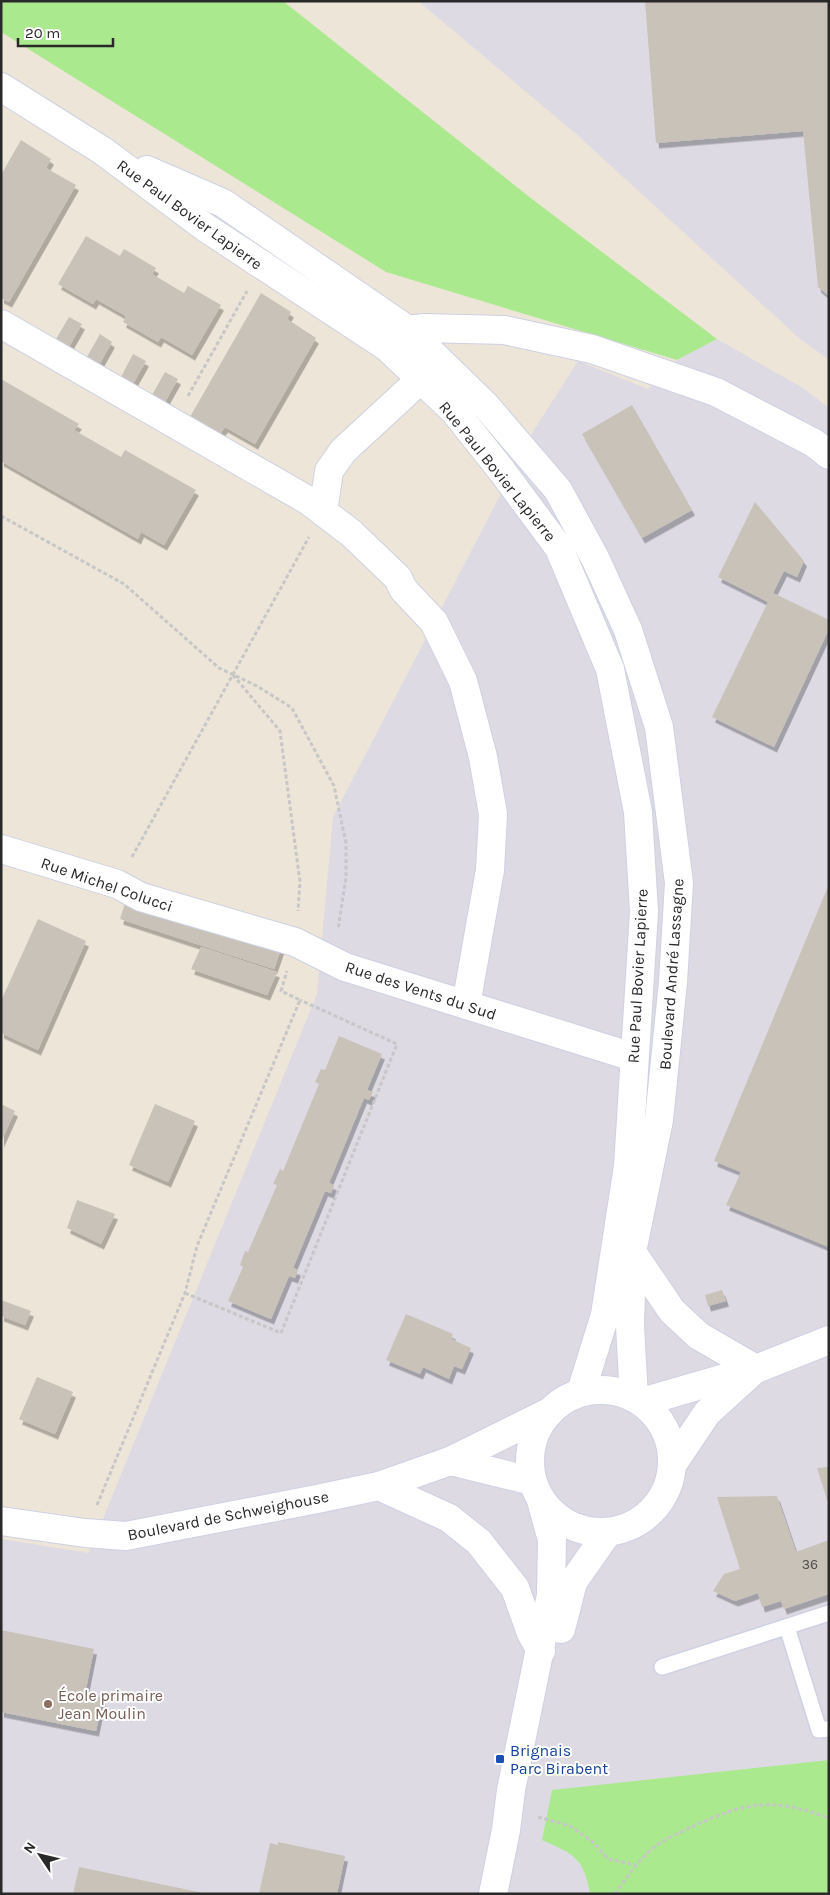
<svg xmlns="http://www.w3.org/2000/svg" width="830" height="1895" font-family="Karla,sans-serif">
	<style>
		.industrial { fill: #dddae4 }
		.green { fill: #abe98f }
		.building { fill: #c8c2b8; filter: url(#shadow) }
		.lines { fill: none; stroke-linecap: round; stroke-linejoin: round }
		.service-casing { stroke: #ced1e3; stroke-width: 18 }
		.minor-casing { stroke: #ced1e3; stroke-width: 30 }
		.tertiary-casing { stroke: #ced1e3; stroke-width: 30 }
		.secondary-casing { stroke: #ced1e3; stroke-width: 30 }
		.path { stroke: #c7c7c7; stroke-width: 3; stroke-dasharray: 4 2.5; stroke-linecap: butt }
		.service { stroke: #fff; stroke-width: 15 }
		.minor { stroke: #fff; stroke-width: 28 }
		.tertiary { stroke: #fff; stroke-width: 28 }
		.secondary { stroke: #fff; stroke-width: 28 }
		.education-dot { fill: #8d6e63; stroke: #fff; stroke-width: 2 }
		.transit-dot { fill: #1a4fb4; stroke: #fff; stroke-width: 2 }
		.labels { text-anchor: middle; stroke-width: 4; stroke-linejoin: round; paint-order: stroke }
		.number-label { font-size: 14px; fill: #514f4d }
		.street-label { font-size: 16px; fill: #292929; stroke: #fff }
		.education-label { font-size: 16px; fill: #785e54; stroke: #fff; text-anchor: start }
		.transit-label { font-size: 16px; fill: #164399; stroke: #fff; text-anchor: start }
	</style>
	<defs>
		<filter id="shadow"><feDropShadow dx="3" dy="5.5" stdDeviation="0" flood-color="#0004"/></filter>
	</defs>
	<rect width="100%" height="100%" fill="#ede5d8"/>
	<g class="industrial">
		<polygon points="418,1 829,1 829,360 799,338 575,133"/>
		<polygon points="717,339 803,388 829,408 829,1894 1,1894 1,1539 89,1553 317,994 333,817 534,430 578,361 648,389 677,360"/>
	</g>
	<g class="green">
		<polygon points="1,1 283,1 532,199 717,339 677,360 386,272 1,32"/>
		<path d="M829 1760V1894H590C584 1857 573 1854 542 1840L552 1790Z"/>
	</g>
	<g class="building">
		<polygon points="645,1 829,1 829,296 818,287 803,131 656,143"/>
		<polygon points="21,140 51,159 46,168 76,185 9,302 1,298 1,175"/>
		<polygon points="86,236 120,256 124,249 156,268 152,274 184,293 188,286 221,305 192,355 161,337 158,342 123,322 126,316 96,299 93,304 58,284"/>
		<polygon points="261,293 291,312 287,319 316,338 255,444 225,427 220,434 190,417"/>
		<polygon points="69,317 82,324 69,347 56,339"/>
		<polygon points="100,334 112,342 99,365 87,357"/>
		<polygon points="133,354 146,361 133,384 121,377"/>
		<polygon points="165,372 178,379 165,402 152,395"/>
		<polygon points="1,379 79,424 74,430 121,457 125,450 196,490 164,545 141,532 138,539 1,461"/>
		<polygon points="632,405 692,510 642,538 582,434"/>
		<polygon points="755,502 804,561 797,577 784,571 773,593 829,620 829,629 774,747 712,717 768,602 718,577"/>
		<polygon points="829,884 829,1247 726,1205 741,1172 714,1161"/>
		<polygon points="127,897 282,946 274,969 120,919"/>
		<polygon points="38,919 86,941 38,1050 1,1033 1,1001"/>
		<polygon points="201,947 277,972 267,995 191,969"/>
		<polygon points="339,1036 382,1054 367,1090 373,1092 369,1100 364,1098 329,1183 334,1185 331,1193 325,1191 293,1268 298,1270 295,1278 289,1276 271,1319 228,1301 243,1267 240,1265 245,1251 248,1252 277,1185 273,1184 280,1169 283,1171 319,1084 315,1082 321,1069 325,1070"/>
		<polygon points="1,1104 15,1111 1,1142"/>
		<polygon points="155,1104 195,1121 168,1182 129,1165"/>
		<polygon points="77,1200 115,1214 101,1244 67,1228"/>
		<polygon points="722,1290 726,1301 708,1306 705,1295"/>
		<polygon points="1,1300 31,1311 25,1325 1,1316"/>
		<polygon points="406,1314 453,1334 451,1339 471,1348 462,1369 454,1366 449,1379 423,1367 420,1374 386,1360"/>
		<polygon points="37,1377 73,1392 55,1434 19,1419"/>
		<polygon points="829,1467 829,1503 828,1503 817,1468"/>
		<polygon points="777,1496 796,1552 829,1540 829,1594 784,1609 781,1601 762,1607 758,1593 735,1601 713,1591 724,1574 740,1569 717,1497"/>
		<polygon points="1,1630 94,1649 85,1694 103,1698 96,1731 1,1712"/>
		<polygon points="278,1842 345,1856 337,1894 259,1894 270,1843 278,1845"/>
		<polygon points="79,1867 203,1893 203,1894 73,1894"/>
	</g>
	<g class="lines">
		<defs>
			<g id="service">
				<polyline points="787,1627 819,1730 829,1729"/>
				<polyline points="662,1667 829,1613"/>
			</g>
			<g id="minor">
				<polyline points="1,324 309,501 351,533 398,578 403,589 434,622 463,681 483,757 493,814 490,870 466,1005"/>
				<polyline points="408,330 424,328 504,330 592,349 716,392 814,443 829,455"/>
				<polyline points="323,512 329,471 343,451 421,379"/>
				<polyline points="1,849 117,884 141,897 295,942 345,967 633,1057"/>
			</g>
			<g id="tertiary">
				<polyline points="632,1252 672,1311 699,1336 756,1369"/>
				<polyline points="642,1402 756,1369 829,1340"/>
				<polyline points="450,1461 532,1481"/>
				<polyline points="672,1465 707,1413 751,1373"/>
				<polyline points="379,1486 449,1518 479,1542 515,1588 531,1633 541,1651"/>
				<polyline points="1,1521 85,1533 126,1536 317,1499 379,1486 450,1461 549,1412"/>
			</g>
			<g id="secondary">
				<polyline points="1,87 103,151 206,228 387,347 455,412 502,471 559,548 610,669 638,812 644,912 628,1166 605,1315 581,1392"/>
				<polyline points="147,170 223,203 408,330 486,406 558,490 595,558 628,630 659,727 679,883 673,982 659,1120 632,1252 630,1326 634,1398"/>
				<circle cx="601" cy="1461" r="71"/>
				<polyline points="561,1629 573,1582 608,1532"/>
				<polyline points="493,1894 506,1830 511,1790 551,1595 552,1540 541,1500"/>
			</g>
		</defs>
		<use href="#service" class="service-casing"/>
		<use href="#minor" class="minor-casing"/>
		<use href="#tertiary" class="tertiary-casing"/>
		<use href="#secondary" class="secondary-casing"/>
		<g class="path">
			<polyline points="188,396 247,291"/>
			<polyline points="1,516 124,584 219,668 257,686 292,708 334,786 346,843 346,877 338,930"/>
			<polyline points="233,675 280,731 300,882 298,911"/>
			<polyline points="132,857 309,537"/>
			<polyline points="185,1293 281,1333 397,1044 300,1000"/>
			<polyline points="97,1505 185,1293 197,1246 300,1000 281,991 287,971"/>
			<polyline points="538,1817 570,1826 593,1842 608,1859 636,1865"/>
			<path d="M615 1894C626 1878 637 1862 652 1849 664 1839 681 1832 696 1825 748 1801 774 1798 829 1818"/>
		</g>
		<use href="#service" class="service"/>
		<use href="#minor" class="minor"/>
		<use href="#tertiary" class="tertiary"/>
		<use href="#secondary" class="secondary"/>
	</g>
	<circle class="education-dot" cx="48" cy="1704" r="5"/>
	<rect class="transit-dot" x="495" y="1754" width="10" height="10" rx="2.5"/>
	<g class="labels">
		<g class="number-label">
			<text x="810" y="1569">36</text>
		</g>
		<g class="street-label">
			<text transform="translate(190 214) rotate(36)" y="6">Rue Paul Bovier Lapierre</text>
			<text transform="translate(498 471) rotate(51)" y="6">Rue Paul Bovier Lapierre</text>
			<text transform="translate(107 884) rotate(19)" y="6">Rue Michel Colucci</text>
			<text transform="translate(671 974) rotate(-86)" y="6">Boulevard André Lassagne</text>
			<text transform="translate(637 976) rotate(-87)" y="6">Rue Paul Bovier Lapierre</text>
			<text transform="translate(421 990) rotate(18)" y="6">Rue des Vents du Sud</text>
			<text transform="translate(228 1515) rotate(-11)" y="6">Boulevard de Schweighouse</text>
		</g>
		<g class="education-label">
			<text x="58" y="1701">École primaire<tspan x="58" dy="18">Jean Moulin</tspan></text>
		</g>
		<g class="transit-label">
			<text x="510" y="1756">Brignais<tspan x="510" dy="18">Parc Birabent</tspan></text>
		</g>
	</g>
	<rect width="830" height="1895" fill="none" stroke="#292929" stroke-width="5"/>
	<g transform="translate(40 1855) rotate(305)" stroke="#ffffff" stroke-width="4" paint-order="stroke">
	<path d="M0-4L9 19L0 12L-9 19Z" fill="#292929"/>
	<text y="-8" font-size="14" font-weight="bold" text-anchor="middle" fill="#292929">N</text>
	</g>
	<path d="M18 38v8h95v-8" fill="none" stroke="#292929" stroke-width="2.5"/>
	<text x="25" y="38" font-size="15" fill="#292929" stroke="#ffffff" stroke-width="4" paint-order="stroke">20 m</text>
</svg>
